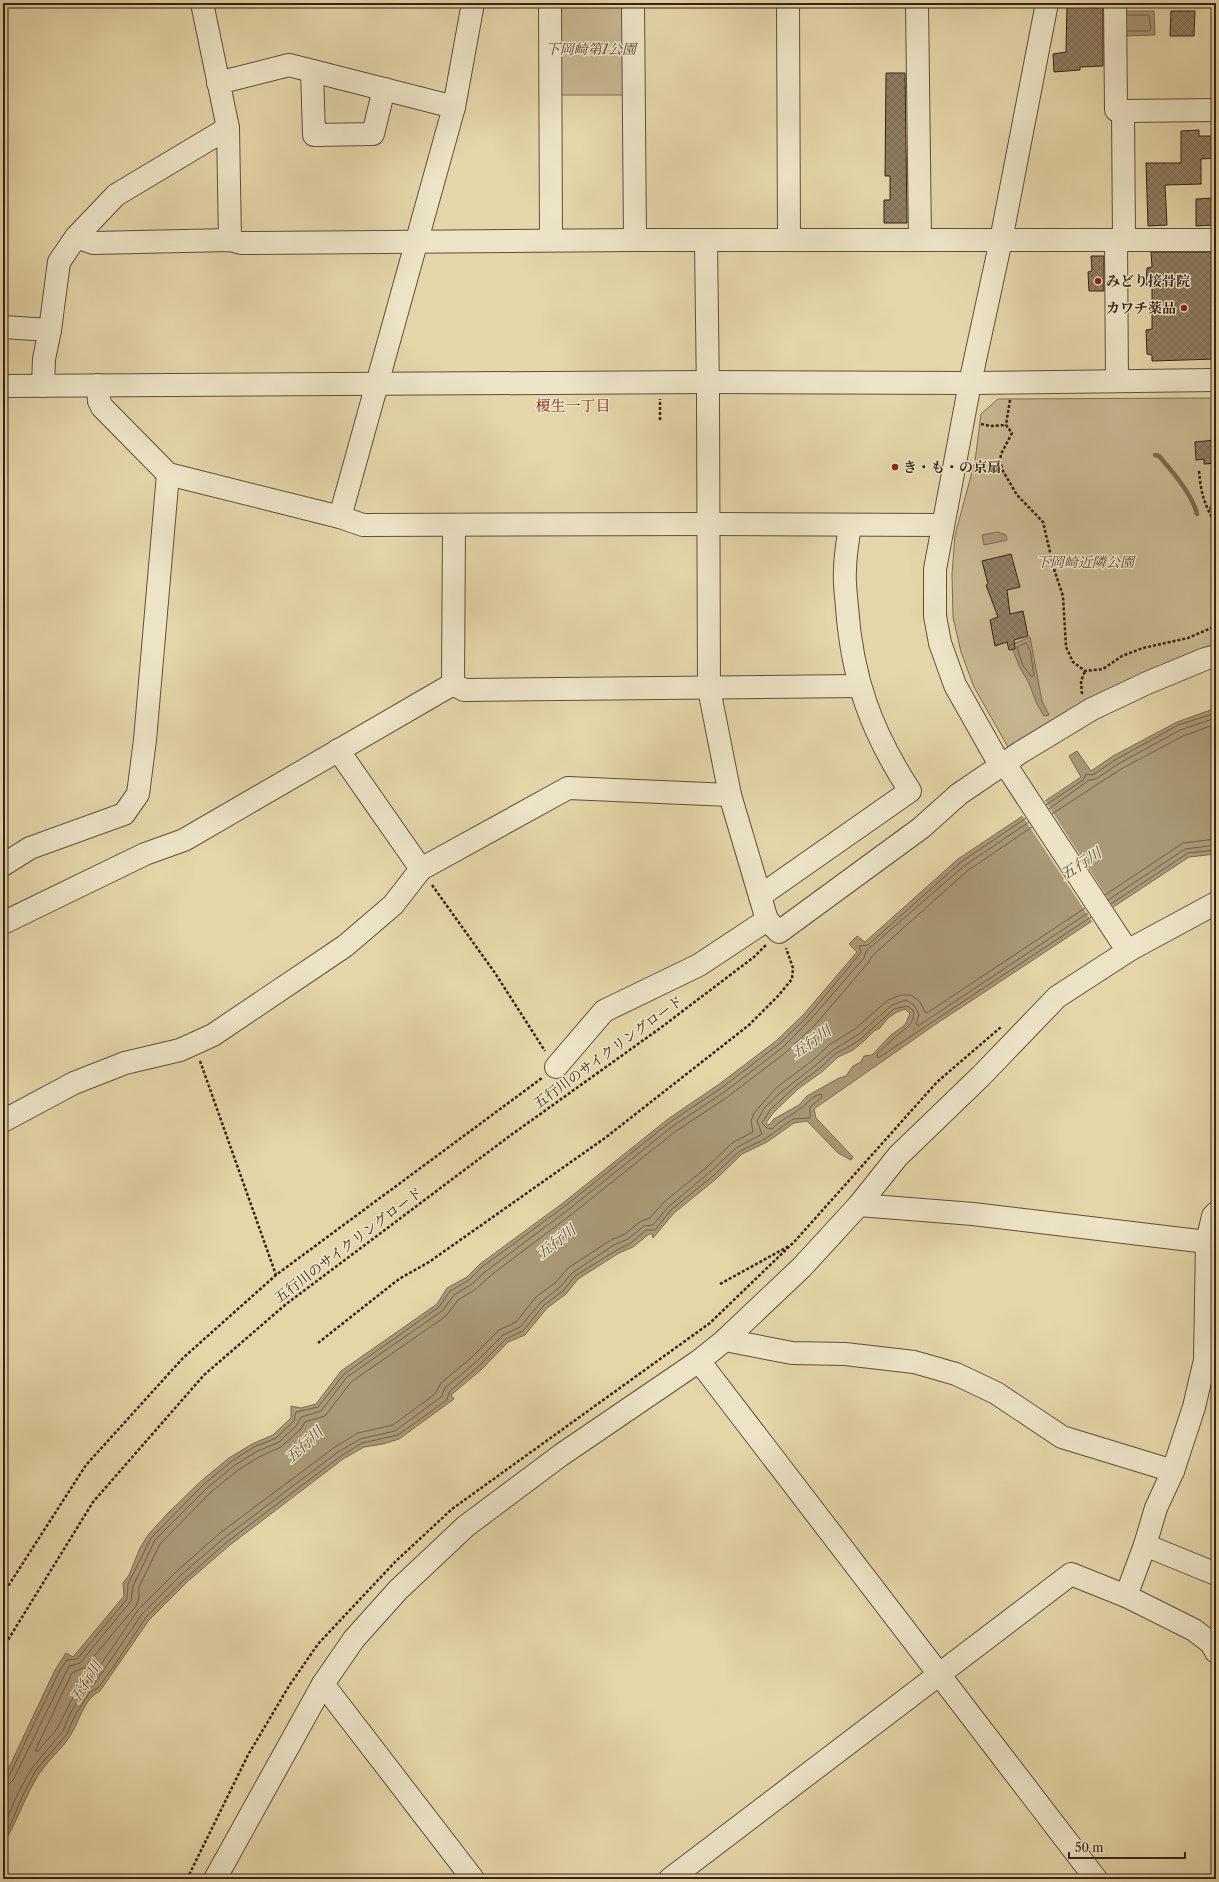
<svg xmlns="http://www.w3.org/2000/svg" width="1219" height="1882" font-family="'Libre Caslon Text','Noto Serif JP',serif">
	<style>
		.green { fill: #c7b790; stroke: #7f6c54 }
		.water { fill: #a99977; stroke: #7b6951; fill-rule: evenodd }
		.pier { fill: #e4d6a9 }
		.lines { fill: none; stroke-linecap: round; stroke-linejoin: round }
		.shore { stroke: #705e47; stroke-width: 1 }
		.stream { stroke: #7b6951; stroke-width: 4.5 }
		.building { fill: url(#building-cross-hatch); stroke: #372217 }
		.minor-casing { stroke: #624f3c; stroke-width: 24 }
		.path { stroke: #372217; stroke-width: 2.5; stroke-dasharray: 3 2; stroke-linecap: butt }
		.minor { stroke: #ede4c7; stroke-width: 22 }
		.poi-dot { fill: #8f2418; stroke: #ede4c7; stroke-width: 1.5 }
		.labels { text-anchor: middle; stroke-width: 3; stroke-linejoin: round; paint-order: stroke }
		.park-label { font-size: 14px; font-style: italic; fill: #5b4735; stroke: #ede4c7 }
		.poi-label { font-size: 14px; font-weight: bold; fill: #372217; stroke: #ede4c7; text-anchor: start }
		.street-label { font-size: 14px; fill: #372217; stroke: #ede4c7 }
		.neighbourhood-label { font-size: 15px; fill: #7a1f14; stroke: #ede4c7 }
		.water-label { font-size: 15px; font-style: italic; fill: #594634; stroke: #ede4c7 }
	</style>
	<defs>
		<pattern id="building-cross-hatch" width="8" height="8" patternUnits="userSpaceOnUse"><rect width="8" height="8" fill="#918063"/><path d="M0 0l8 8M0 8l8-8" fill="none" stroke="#776851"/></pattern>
	</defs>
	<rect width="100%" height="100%" fill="#e4d6a9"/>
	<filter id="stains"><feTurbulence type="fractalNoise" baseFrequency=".005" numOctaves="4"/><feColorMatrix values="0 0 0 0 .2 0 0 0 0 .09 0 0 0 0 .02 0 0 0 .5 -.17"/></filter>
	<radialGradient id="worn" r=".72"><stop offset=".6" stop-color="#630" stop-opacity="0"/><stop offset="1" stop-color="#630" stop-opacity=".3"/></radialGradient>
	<g class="green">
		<polygon points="557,3 625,3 626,95 557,95"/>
		<polygon points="1216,398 1216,650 1020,746 1008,747 974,687 961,652 953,617 952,574 955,535 975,461 981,414 998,399"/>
	</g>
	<g class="water">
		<polygon points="1121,11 1154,11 1155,35 1123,36"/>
		<polygon points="997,532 1006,535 1007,540 984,545 982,535"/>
		<polygon points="1030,637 1042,701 1049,715 1044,716 1037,704 1029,683 1020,668 1011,645"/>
		<path d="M1216 708V854L1189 857 933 1026 814 1109 816 1118 853 1157 851 1160 838 1153 807 1121 794 1123 767 1142 742 1154 716 1179 674 1213 653 1238 652 1234H649L633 1247 619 1253 578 1279 566 1294 547 1308 525 1335 508 1342 482 1369 451 1395 454 1399 399 1439 383 1444 364 1447 343 1459 230 1545 187 1582 149 1620 100 1691C83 1699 80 1721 70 1736 62 1749 48 1760 39 1774 25 1796 17 1822 3 1845V1780L55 1670 66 1653 73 1657 124 1596 123 1583 129 1575 140 1548 148 1535 167 1514 201 1481 229 1458 252 1444 273 1435 291 1418V1406L301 1408 316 1404 341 1371 437 1304 447 1288 467 1277 480 1264 563 1203 668 1119 718 1085 776 1041 804 1014 857 952 849 944 857 936 865 942 958 859 1081 777 1069 756 1077 751 1091 771 1113 756 1177 722ZM905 1009 910 1014 905 1025 891 1035 872 1055 864 1056 861 1062 853 1066 846 1076 839 1078 807 1096 799 1105 774 1119 769 1125 766 1123 773 1113 798 1089 823 1071 838 1057 853 1050 865 1040 874 1031 880 1028 888 1018 897 1012Z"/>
	</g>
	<polygon class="pier" points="1044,799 1115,909 1093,923 1021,814"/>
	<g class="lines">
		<g class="shore">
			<polyline points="1127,15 1149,15 1151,29 1149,31 1127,31"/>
			<polygon points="1026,643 1030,650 1034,675 1032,677 1023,666 1017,648"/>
			<polyline points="1046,805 1083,780 1086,774 1093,775 1115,760 1178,725 1216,713"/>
			<polyline points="1049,809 1089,780 1096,779 1118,764 1180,730 1216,718"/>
			<polyline points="1052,814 1121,769 1183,736 1216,724"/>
			<path d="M1032 827 967 871 872 956 868 963 815 1025 785 1053 726 1098 676 1131 572 1214 490 1276 476 1289 458 1300 446 1316 351 1382 325 1416 305 1422 301 1429 281 1447 259 1457 238 1470 211 1492 160 1544 139 1587V1598L136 1606 85 1667 72 1673 35 1751H38C44 1743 53 1735 58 1727 68 1710 73 1689 91 1679L138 1610 177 1571 220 1533 335 1447 358 1433 393 1425 435 1394 441 1383 471 1358 499 1330 516 1322 536 1297 556 1282 568 1268 611 1240 625 1234 641 1221 650 1218 664 1202 706 1168 732 1143 753 1132 751 1121 754 1113 776 1088 813 1060 829 1045 855 1029 888 1000 901 995H911L920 1002 925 1012 927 1013 1085 908"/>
			<polyline points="1105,895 1183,843 1216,839"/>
			<polyline points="1108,900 1185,849 1216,845"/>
			<polyline points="1111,904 1188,853 1216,850"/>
			<polyline points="3,1780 8,1778 59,1672 67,1660 77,1659 127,1599 128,1584 151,1538 204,1484 232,1461 254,1447 276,1438 294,1421 296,1412 318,1407 344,1374 439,1307 450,1291 469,1280 482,1267 565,1206 670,1122 720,1089 779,1044 807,1017 859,955 861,952 859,946 868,945 961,862 1026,818"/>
			<polyline points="3,1785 9,1784 13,1780 69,1666 80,1663 131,1601 133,1586 155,1540 207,1488 235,1465 256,1452 279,1442 297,1425 301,1417 321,1411 347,1377 442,1311 454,1295 472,1284 486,1271 568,1210 673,1126 723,1093 782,1048 810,1020 864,958 866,951 964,866 1029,822"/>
			<polyline points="3,1828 18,1793 32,1768 63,1731 71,1712 86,1689 95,1683 142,1614 181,1575 224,1538 338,1452 360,1439 395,1431 441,1397 445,1388 476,1362 503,1335 520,1327 541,1302 560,1287 572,1273 614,1245 628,1239 644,1226 653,1225 668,1207 710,1172 736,1148 762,1134 757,1121 765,1107 780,1093 817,1064 833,1050 859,1034 892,1005 906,1000 914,1005 919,1014 916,1024 918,1026 1088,913"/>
			<path d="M3 1837 10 1826 23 1795 36 1770 67 1734 75 1715 90 1692 98 1688 114 1666 146 1617 185 1579 227 1542 341 1456 362 1443 398 1435 447 1400 449 1392 479 1366 506 1339 523 1331 544 1305 563 1291 575 1276 617 1250 631 1243 646 1230H655L671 1210 713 1176 740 1151 765 1139 793 1119 810 1118V1107L822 1097 821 1094C812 1096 808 1103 801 1108 791 1116 780 1120 772 1129L767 1128 762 1123 770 1110 796 1086 820 1068 835 1054 850 1046 862 1038 894 1009 907 1006 913 1010C917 1024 902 1030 894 1038 888 1043 883 1049 877 1054L878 1058 1091 917"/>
		</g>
		<g class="stream">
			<path d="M1155 455 1159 456C1172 471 1192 494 1197 514"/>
			<polyline points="1211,508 1216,509"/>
		</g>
	</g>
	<g class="building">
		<polygon points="1103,4 1103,66 1080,67 1080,70 1054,72 1053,54 1066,52 1067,5"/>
		<polygon points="1171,11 1195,11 1194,36 1170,36"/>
		<polygon points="886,73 905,73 907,223 884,223 884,200 890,200 890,176 885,176"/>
		<polygon points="1199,130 1199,136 1216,136 1216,158 1201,159 1201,184 1165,185 1167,225 1148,226 1146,163 1181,163 1181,131"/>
		<polygon points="1213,198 1214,225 1196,226 1196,199"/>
		<polygon points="1151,252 1216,252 1216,359 1152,361 1152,355 1147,354 1146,330 1152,329 1152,286 1146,285 1147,268 1152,267"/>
		<polygon points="1091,256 1104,256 1104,291 1089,291 1088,272 1092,271"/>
		<polygon points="1216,440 1216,463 1204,464 1204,459 1196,460 1195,442"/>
		<polygon points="1011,554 1020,587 1007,590 1010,614 1023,611 1028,636 1014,640 1015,649 1009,650 1007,642 995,646 990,620 998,617 986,585 988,584 982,561"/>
	</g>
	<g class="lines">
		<defs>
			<g id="minor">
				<polyline points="202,3 228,128 230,240"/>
				<polyline points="550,3 551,240"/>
				<polyline points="633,3 635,240"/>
				<polyline points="788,3 789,240"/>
				<polyline points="917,3 920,239"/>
				<polyline points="1047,3 1001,240 970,383 935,569 935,616 940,643 955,685 1000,765 1009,770 1123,944 1131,949"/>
				<polyline points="1115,3 1116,110 1123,111"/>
				<polyline points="312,71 314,135 373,134 384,89"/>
				<polyline points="218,83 289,65 454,107"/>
				<polyline points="76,237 93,243 230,240 241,243 635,240 1216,240"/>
				<polyline points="1116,240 1117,381"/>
				<polyline points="1124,240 1123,111 1216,110"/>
				<polyline points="706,241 708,395 709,689 730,795 767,920 779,932 921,828 959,794 1021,752 1092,709 1147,683 1205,659 1216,656"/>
				<polyline points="3,327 50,330"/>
				<polyline points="98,385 99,401 102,407 168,474 340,517 363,525 709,524 943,525"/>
				<polyline points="3,386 708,382 970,383 1216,380"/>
				<polyline points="43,386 44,359 50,330 59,262 76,237 116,195 228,128"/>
				<polyline points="340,517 454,107 473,3"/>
				<polyline points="453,684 464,690 859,686"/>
				<polyline points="453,684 454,525"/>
				<polyline points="338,750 421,869 568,788 730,795"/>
				<polyline points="3,865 30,848 124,814 138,794 145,740 168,474"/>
				<path d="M760 896 910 791C871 731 852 678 847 607 846 595 844 582 845 570 845 555 848 540 850 525"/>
				<polyline points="3,923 145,854 184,840 453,684"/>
				<polyline points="556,1067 604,1011 699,965 767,920"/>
				<polyline points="3,1121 74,1083 125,1063 180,1050 213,1035 345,946 393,905 421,869"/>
				<polyline points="859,1205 973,1214 1207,1242"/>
				<polyline points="725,1340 792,1353 845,1354 914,1362 956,1374 996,1393 1062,1437 1173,1471"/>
				<polyline points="699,1361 1096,1879"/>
				<polyline points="1145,1545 1216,1574"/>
				<polyline points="1126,1596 1145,1545 1156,1508 1173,1471 1194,1407 1205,1360 1207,1242 1213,1216 1216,1213"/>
				<polyline points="323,1684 473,1879"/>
				<polyline points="215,1879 323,1684 354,1639 398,1590 466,1526 561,1455 699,1361 725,1340 802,1267 859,1205 898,1156 981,1076 1057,997 1131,949 1216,903"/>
				<polyline points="670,1879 1071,1574 1126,1596 1194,1630 1211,1643 1216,1652"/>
			</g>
		</defs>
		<use href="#minor" class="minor-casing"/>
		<g class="path">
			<polyline points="1010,400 1006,425 1012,433 1001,454 1000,461 1003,471 1017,495 1043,522 1054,569 1063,596 1066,647 1073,662 1085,671 1103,669 1122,656 1143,648 1188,638 1216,626"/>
			<polyline points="660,420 660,399"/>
			<polyline points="981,424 990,426 1006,425"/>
			<path d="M1199 471C1201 493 1204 505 1216 524"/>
			<polyline points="1082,694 1081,681 1085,671"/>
			<polyline points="432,885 495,973 545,1051"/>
			<polyline points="200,1061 276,1275"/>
			<polyline points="720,1284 789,1246"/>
			<polyline points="318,1343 399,1279 429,1262 605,1138 749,1025 778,996 792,979 793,968 786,948"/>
			<polyline points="3,1594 86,1465 183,1358 276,1275 542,1078"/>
			<polyline points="3,1648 93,1502 204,1375 285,1305 511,1135 659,1029 754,957 767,944"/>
			<polyline points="187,1879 248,1755 289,1686 318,1644 395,1562 452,1509 710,1323 795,1241 937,1082 1001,1027"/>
		</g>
		<use href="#minor" class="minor"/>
	</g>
	<g class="poi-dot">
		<circle cx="1098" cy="281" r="4"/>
		<circle cx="1184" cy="308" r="4"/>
		<circle cx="895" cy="467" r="4"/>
	</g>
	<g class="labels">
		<g class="park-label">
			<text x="591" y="54">下岡崎第1公園</text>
			<text x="1085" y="567">下岡崎近隣公園</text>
		</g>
		<g class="poi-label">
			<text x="1106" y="286">みどり接骨院</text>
			<text x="1176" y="313" text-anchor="end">カワチ薬品</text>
			<text x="903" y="472">き・も・の京扇</text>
		</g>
		<g class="street-label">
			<text transform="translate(608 1052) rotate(-36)" y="5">五行川のサイクリングロード</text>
			<text transform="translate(348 1245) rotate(-37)" y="5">五行川のサイクリングロード</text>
		</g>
		<g class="neighbourhood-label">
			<text x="573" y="411">榎生一丁目</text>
		</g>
		<g class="water-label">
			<text transform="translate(1081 864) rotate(-33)" y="5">五行川</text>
			<text transform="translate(811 1042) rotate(-35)" y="5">五行川</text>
			<text transform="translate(556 1242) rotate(-38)" y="5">五行川</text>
			<text transform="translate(304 1445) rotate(-43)" y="5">五行川</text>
			<text transform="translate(86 1682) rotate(-58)" y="5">五行川</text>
		</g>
	</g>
	<rect width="1219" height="1882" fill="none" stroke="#e4d6a9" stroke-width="16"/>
	<rect x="4" y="4" width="1211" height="1874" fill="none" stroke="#372217" stroke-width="2"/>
	<rect x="8" y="8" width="1203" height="1866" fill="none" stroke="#372217"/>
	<path d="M1069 1852v6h116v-6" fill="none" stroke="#372217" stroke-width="2"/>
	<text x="1075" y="1852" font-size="12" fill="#372217" stroke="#ede4c7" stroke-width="3" paint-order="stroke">50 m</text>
	<rect width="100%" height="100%" filter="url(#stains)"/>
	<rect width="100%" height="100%" fill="url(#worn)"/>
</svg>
